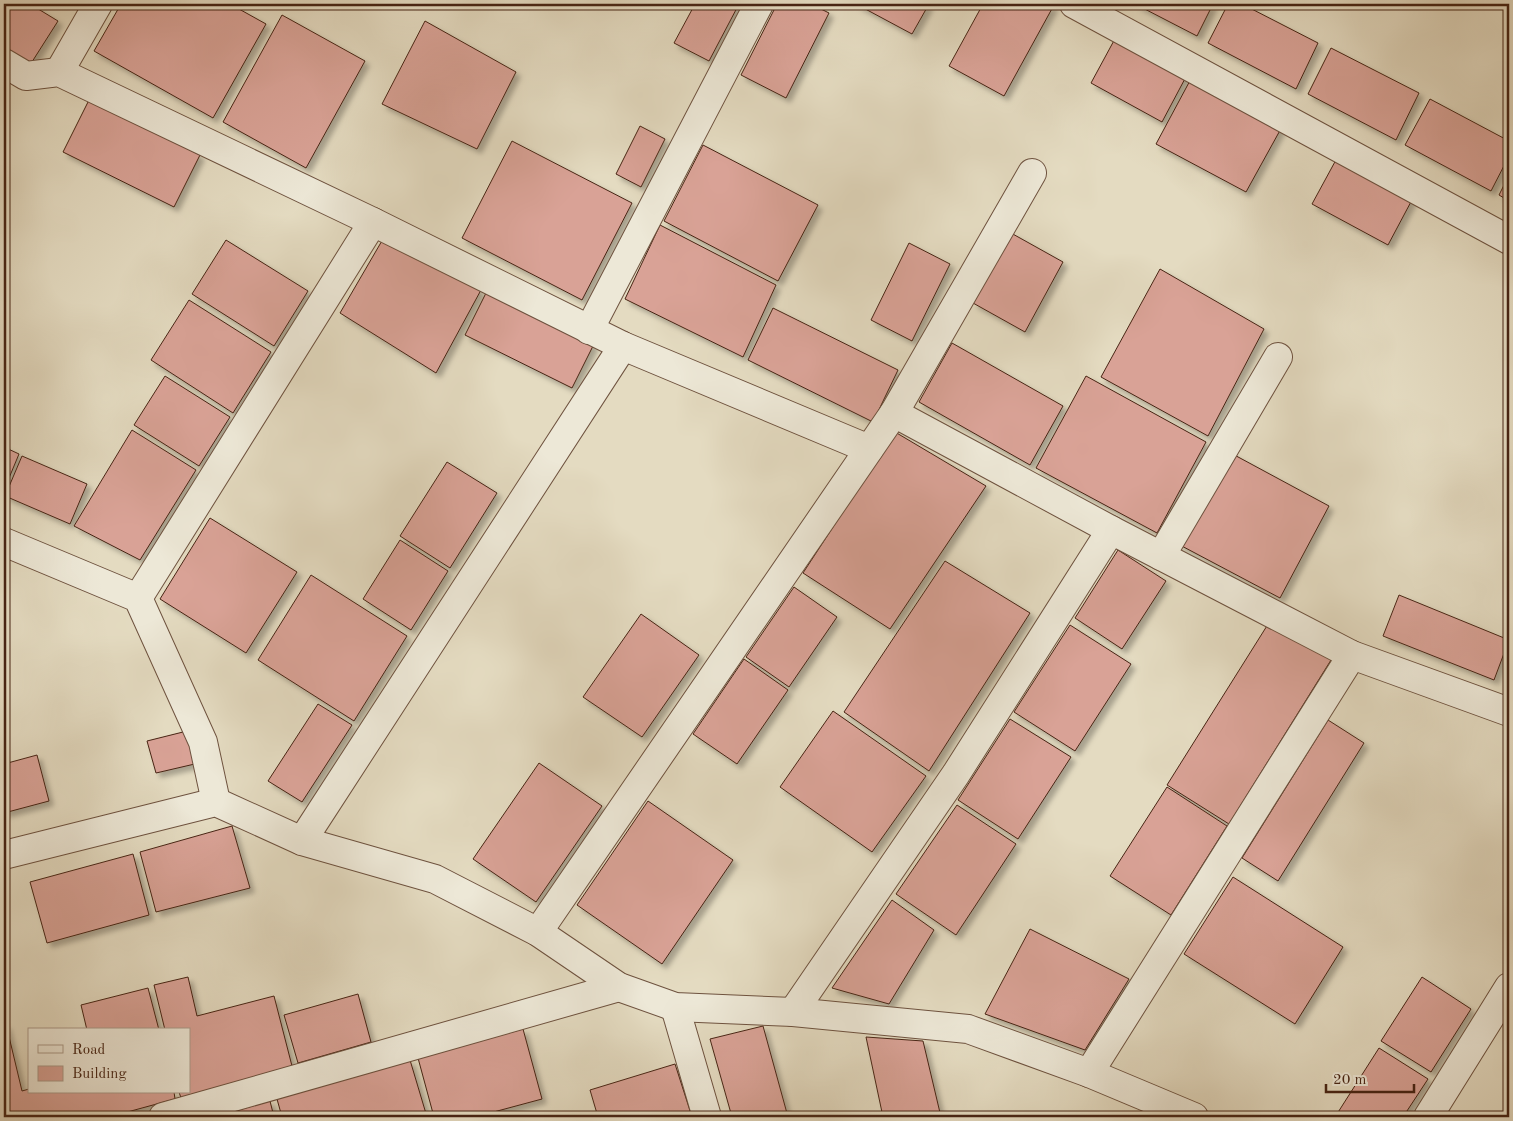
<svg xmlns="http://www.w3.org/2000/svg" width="1513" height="1121" font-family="'Old Standard TT',serif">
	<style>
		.building { fill: #d9a296; stroke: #472414; filter: url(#shadow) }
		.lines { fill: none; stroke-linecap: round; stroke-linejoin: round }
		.minor-casing { stroke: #6e523f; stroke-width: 30 }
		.minor { stroke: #ede8d7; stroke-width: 28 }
	</style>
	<defs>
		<filter id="shadow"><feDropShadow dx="4.5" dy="4.5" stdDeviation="2.5" flood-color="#0004"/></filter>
	</defs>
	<rect width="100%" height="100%" fill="#e4dbc1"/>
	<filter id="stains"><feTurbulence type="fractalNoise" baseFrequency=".004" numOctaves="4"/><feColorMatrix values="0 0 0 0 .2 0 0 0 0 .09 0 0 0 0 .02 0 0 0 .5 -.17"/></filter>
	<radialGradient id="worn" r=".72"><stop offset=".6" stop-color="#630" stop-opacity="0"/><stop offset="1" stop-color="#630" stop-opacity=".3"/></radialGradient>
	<g class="building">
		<polygon points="4,4 30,4 58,21 30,65 4,48"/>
		<polygon points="121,4 230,4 266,24 213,118 94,51"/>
		<polygon points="695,4 739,4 709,61 674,43"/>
		<polygon points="777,4 811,4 829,13 786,98 741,75"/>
		<polygon points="856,4 929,4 912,34"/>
		<polygon points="983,4 1054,5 1004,96 949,66"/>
		<polygon points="1135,4 1213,4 1197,36"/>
		<polygon points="1228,4 1242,4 1318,43 1296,89 1208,43"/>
		<polygon points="282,15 365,61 306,168 223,122"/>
		<polygon points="425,21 516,72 477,149 382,104"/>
		<polygon points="1117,35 1188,73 1162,122 1091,83"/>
		<polygon points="1331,48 1419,93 1396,140 1308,94"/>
		<polygon points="1193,75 1283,125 1246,192 1156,144"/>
		<polygon points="1430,99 1509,141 1509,156 1491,191 1405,145"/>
		<polygon points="89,100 200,155 174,207 63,152"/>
		<polygon points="640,126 665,139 641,187 616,174"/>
		<polygon points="512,141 632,203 582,300 462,238"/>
		<polygon points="703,145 818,205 778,281 664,221"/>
		<polygon points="1337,158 1413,198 1388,245 1312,204"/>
		<polygon points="1509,175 1509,201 1499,195"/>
		<polygon points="660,225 776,285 743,357 625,299"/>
		<polygon points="1011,233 1063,262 1025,332 973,303"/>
		<polygon points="383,239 481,290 436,373 340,313"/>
		<polygon points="226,240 308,291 274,346 192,294"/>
		<polygon points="909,243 950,264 912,341 871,320"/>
		<polygon points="1160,269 1264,329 1208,436 1101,377"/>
		<polygon points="487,291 594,344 572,388 465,335"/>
		<polygon points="189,300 271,352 233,413 151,360"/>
		<polygon points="773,308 898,370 873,422 748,360"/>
		<polygon points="952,343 1063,406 1030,465 919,402"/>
		<polygon points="165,376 230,417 199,466 134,425"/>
		<polygon points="1086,376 1206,442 1157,533 1036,468"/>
		<polygon points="132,430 196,470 140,560 74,526"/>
		<polygon points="895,432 986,486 890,629 803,573"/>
		<polygon points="4,447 19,454 4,490"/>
		<polygon points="1227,451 1329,506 1280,598 1178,544"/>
		<polygon points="22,456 87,484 70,524 5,496"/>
		<polygon points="447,462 497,493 450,568 400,536"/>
		<polygon points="210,518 297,572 246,653 160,599"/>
		<polygon points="400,540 448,571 411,630 363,599"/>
		<polygon points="1118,550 1166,581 1122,649 1075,618"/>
		<polygon points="945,561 1030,613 929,771 844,712"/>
		<polygon points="311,575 407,636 354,721 258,660"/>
		<polygon points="794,587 837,617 789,687 746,657"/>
		<polygon points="1399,595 1509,640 1494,680 1383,636"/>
		<polygon points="641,614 699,655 642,737 583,697"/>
		<polygon points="1270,621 1331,660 1229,824 1167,785"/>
		<polygon points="1070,625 1131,664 1075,751 1014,712"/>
		<polygon points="744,659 788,690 737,764 693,734"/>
		<polygon points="1509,668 1509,683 1504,680"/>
		<polygon points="318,704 352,725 302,802 268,781"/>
		<polygon points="833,711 926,776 872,852 780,787"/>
		<polygon points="1010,719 1071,757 1018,839 958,800"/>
		<polygon points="1328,720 1364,743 1278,881 1242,858"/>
		<polygon points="191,730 199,763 156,773 147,741"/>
		<polygon points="37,755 49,801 4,813 4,764"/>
		<polygon points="539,763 602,806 536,902 473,859"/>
		<polygon points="1167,787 1227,826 1171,915 1110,876"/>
		<polygon points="648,801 733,860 662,964 577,905"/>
		<polygon points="957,805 1016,844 956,935 896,894"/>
		<polygon points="232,826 250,888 156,912 140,852"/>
		<polygon points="133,854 149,915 47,943 30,882"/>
		<polygon points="1233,877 1343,947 1295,1024 1184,954"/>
		<polygon points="892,900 934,930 889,1004 832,988"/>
		<polygon points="1030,929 1129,979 1085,1050 985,1014"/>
		<polygon points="188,977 197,1016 274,996 292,1066 181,1098 179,1092 189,1092 189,1030 165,1030 154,985"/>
		<polygon points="1422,977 1471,1009 1431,1072 1381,1041"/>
		<polygon points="148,988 159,1030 87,1030 81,1005"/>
		<polygon points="358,994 371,1042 298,1063 284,1015"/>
		<polygon points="6,1024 22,1091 29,1089 29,1092 174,1092 175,1099 109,1117 4,1117 4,1025"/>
		<polygon points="763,1026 788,1117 732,1117 710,1039"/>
		<polygon points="523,1029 542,1099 475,1117 434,1117 418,1058"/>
		<polygon points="866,1037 923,1041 941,1117 883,1117"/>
		<polygon points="1379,1048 1428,1079 1403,1117 1335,1117"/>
		<polygon points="410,1060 427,1117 282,1117 277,1099"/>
		<polygon points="675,1064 692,1117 598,1117 590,1090"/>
		<polygon points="270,1101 274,1117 214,1117"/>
	</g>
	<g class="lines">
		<defs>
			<g id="minor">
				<polyline points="1074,4 1509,240"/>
				<polyline points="4,63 26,76 59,72 373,222 623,346 869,449"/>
				<polyline points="59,72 98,4"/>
				<polyline points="589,330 759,4"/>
				<polyline points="894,413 1111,530 1352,655 1509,712"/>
				<polyline points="4,542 138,598 203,742 216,802"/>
				<polyline points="1161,556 1278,357"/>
				<polyline points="138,598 373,222"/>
				<polyline points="302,841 623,346"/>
				<polyline points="4,855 216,802 302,841 435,879 538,932 619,987 675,1007 793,1012 968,1029 1089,1073 1194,1117"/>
				<polyline points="538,932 894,413 1032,173"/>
				<polyline points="675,1007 707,1117"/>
				<polyline points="793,1012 956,774 1111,530"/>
				<polyline points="1089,1073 1352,655"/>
				<polyline points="163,1117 619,987"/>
				<polyline points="1428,1117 1509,987"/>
			</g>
		</defs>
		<use href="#minor" class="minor-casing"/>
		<use href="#minor" class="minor"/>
	</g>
	<rect width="1513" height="1121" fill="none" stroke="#e4dbc1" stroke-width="20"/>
	<rect x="5" y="5" width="1503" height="1111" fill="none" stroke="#472414" stroke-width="2.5"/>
	<rect x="10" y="10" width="1493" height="1101" fill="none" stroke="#472414"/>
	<rect x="28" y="1028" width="162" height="65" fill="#ede8d7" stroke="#ab9a89"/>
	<rect x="38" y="1045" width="25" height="8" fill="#ede8d7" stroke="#ab9a89"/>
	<text x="72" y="1054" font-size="15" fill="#472414">Road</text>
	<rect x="38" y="1066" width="25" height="15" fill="#d9a296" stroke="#ab9a89"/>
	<text x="72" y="1078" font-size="15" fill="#472414">Building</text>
	<path d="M1326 1084v8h88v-8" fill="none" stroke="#472414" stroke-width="2.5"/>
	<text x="1333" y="1084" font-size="15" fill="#472414" stroke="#ede8d7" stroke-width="4" paint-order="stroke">20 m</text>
	<rect width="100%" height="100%" filter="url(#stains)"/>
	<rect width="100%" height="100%" fill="url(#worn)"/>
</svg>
